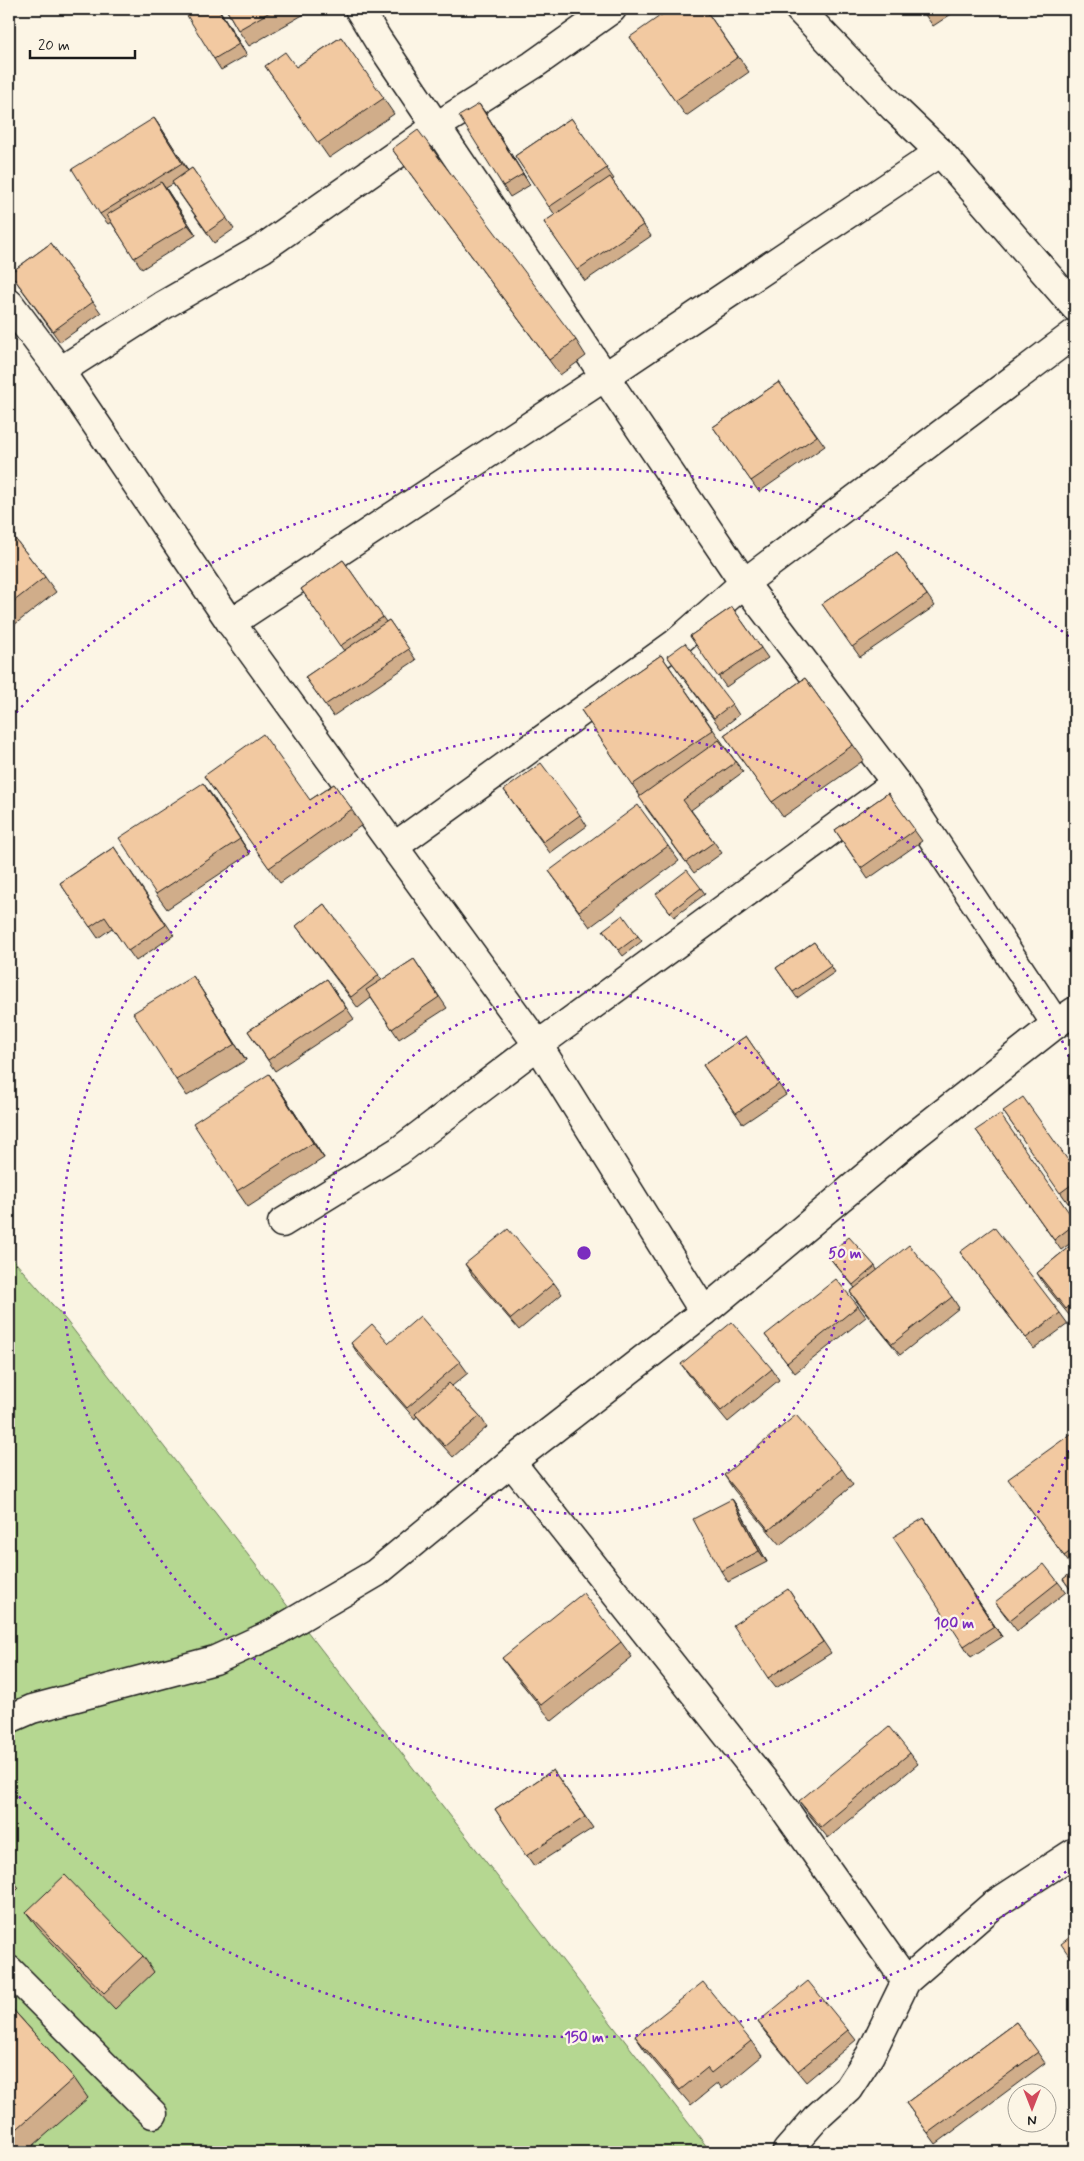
<svg xmlns="http://www.w3.org/2000/svg" width="1084" height="2161" font-family="Mynerve,sans-serif">
	<style>
		.green { fill: #b5d791; stroke: #687a56 }
		.lines { fill: none; stroke-linecap: round; stroke-linejoin: round }
		.minor-casing { stroke: #1c1c1c; stroke-width: 31 }
		.minor { stroke: #fcf5e5; stroke-width: 28 }
		.wall { fill: #d0ad8a; stroke: #1c1c1c }
		.shaded-wall { fill: #a98d71; stroke: #1c1c1c }
		.building { fill: #f2c9a1; stroke: #1c1c1c }
		.ring { fill: none; stroke: #7b2cbf; stroke-width: 2.5; stroke-dasharray: 2.5 5 }
		.centre { fill: #7b2cbf; stroke: #fcf5e5; stroke-width: 2.5 }
		.ring-label { font-size: 15px; text-anchor: middle; font-weight: bold; fill: #7b2cbf; stroke: #fcf5e5; stroke-width: 4.5; stroke-linejoin: round; paint-order: stroke }
	</style>
	<rect width="100%" height="100%" fill="#fcf5e5"/>
	<filter id="ink" filterUnits="userSpaceOnUse"><feTurbulence type="fractalNoise" baseFrequency=".02" numOctaves="2"/><feDisplacementMap in="SourceGraphic" scale="10" xChannelSelector="R" yChannelSelector="G"/><feConvolveMatrix kernelMatrix="1 2 1 2 8 2 1 2 1" color-interpolation-filters="sRGB"/></filter>
	<g filter="url(#ink)">
		<polygon class="green" points="9,1255 65,1319 711,2152 9,2152"/>
		<g class="lines">
			<defs>
				<g id="minor">
					<polyline points="359,9 378,40 744,583 896,783 1056,1024"/>
					<polyline points="799,9 894,108 940,152 1075,307"/>
					<polyline points="9,303 60,371 231,623 538,1045 704,1312"/>
					<polyline points="60,371 162,306 263,248 437,126 533,65 612,9"/>
					<polyline points="231,623 606,376 940,152"/>
					<polyline points="395,846 676,643 744,583 1075,333"/>
					<polyline points="282,1223 399,1151 538,1045 896,783"/>
					<polyline points="511,1462 771,1790 906,1981"/>
					<polyline points="9,1719 32,1709 215,1660 274,1633 376,1573 511,1462 704,1312 914,1136 1056,1024 1075,1011"/>
					<polyline points="9,1970 153,2114"/>
					<polyline points="787,2151 816,2118 848,2089 870,2055 906,1981 992,1906 1075,1852"/>
				</g>
			</defs>
			<use href="#minor" class="minor-casing"/>
			<use href="#minor" class="minor"/>
		</g>
		<g class="wall">
			<polygon points="219,9 247,55 221,70 214,59"/>
			<polygon points="226,9 313,9 249,46 238,30"/>
			<polygon points="705,9 749,72 686,116 630,37"/>
			<polygon points="921,9 959,9 933,26"/>
			<polygon points="341,37 394,114 329,158 265,66 296,67"/>
			<polygon points="487,115 530,185 510,197 503,186"/>
			<polygon points="571,118 614,179 612,180 651,236 585,281 544,222 555,215 515,156"/>
			<polygon points="162,129 188,171 192,168 234,229 214,243 173,184 166,188 196,235 142,269 111,222 108,224 100,214"/>
			<polygon points="392,149 576,340 586,356 560,375"/>
			<polygon points="51,243 101,313 60,342 10,273"/>
			<polygon points="779,382 825,446 759,492 713,427"/>
			<polygon points="9,531 45,577 56,592 9,629"/>
			<polygon points="897,552 935,606 860,657 822,604"/>
			<polygon points="343,560 386,622 389,620 416,660 333,716 305,677 344,651 301,589"/>
			<polygon points="732,607 768,658 726,687 690,636"/>
			<polygon points="661,655 743,772 691,810 722,853 694,873 646,808 640,796 581,710"/>
			<polygon points="667,656 732,704 739,715 721,729"/>
			<polygon points="805,678 864,760 783,817 724,735"/>
			<polygon points="204,776 310,800 334,784 362,825 280,883"/>
			<polygon points="203,783 250,854 167,909 156,894"/>
			<polygon points="504,790 580,815 587,826 550,853"/>
			<polygon points="888,793 922,841 868,879 835,830"/>
			<polygon points="668,846 679,861 590,927 549,871"/>
			<polygon points="114,847 174,935 136,961 112,928 98,938 60,883"/>
			<polygon points="701,888 705,894 674,917 660,899"/>
			<polygon points="324,904 382,980 414,959 447,1008 399,1039 371,998 358,1008 296,926"/>
			<polygon points="603,930 638,936 642,941 623,956"/>
			<polygon points="814,942 835,972 797,998 776,968"/>
			<polygon points="327,979 354,1019 275,1071 248,1031"/>
			<polygon points="203,992 246,1060 187,1096 176,1080"/>
			<polygon points="746,1036 786,1095 743,1124 703,1065"/>
			<polygon points="280,1090 324,1158 248,1207 237,1191"/>
			<polygon points="1003,1111 1075,1170 1075,1198 1068,1203"/>
			<polygon points="976,1130 1075,1221 1075,1240 1061,1250"/>
			<polygon points="1075,1242 1075,1318 1073,1320 1044,1284 1037,1273"/>
			<polygon points="960,1252 1060,1313 1068,1324 1034,1349"/>
			<polygon points="827,1255 875,1266 877,1270 952,1297 959,1308 900,1355 857,1302 850,1292 855,1288"/>
			<polygon points="465,1264 554,1283 562,1294 519,1330 472,1275"/>
			<polygon points="858,1306 866,1317 795,1373 765,1335"/>
			<polygon points="351,1343 389,1343 460,1362 468,1373 452,1386 480,1416 487,1427 453,1457 423,1424 417,1416 415,1419 358,1354"/>
			<polygon points="681,1364 772,1369 779,1380 728,1422 689,1375"/>
			<polygon points="1075,1431 1075,1596 1063,1579 1075,1571 1019,1494"/>
			<polygon points="842,1469 853,1485 780,1545 734,1490 724,1475"/>
			<polygon points="732,1499 739,1509 767,1562 728,1582 721,1571"/>
			<polygon points="924,1518 1002,1637 971,1657 964,1646"/>
			<polygon points="1058,1582 1066,1592 1017,1631 995,1602"/>
			<polygon points="788,1589 831,1653 776,1688 768,1678"/>
			<polygon points="621,1642 632,1657 552,1721 513,1673 502,1658"/>
			<polygon points="910,1753 918,1764 828,1838 807,1812 799,1801"/>
			<polygon points="553,1770 593,1828 534,1866 495,1809"/>
			<polygon points="9,1875 19,1888 9,1898"/>
			<polygon points="26,1912 143,1956 154,1972 115,2009 37,1927"/>
			<polygon points="9,2005 74,2078 88,2098 26,2152 9,2152"/>
			<polygon points="758,2022 848,2030 856,2040 806,2082 765,2032"/>
			<polygon points="1016,2022 1045,2063 936,2144 906,2103"/>
			<polygon points="635,2036 751,2041 762,2056 722,2089 718,2083 691,2105 646,2052"/>
		</g>
		<g class="shaded-wall">
			<polygon points="218,9 219,9 247,55 239,44"/>
			<polygon points="479,104 487,115 530,185 523,174"/>
			<polygon points="154,118 162,129 190,173 182,163"/>
			<polygon points="161,182 169,193 196,235 188,225"/>
			<polygon points="203,783 214,798 250,854 240,839"/>
			<polygon points="193,976 203,992 246,1060 235,1044"/>
			<polygon points="269,1074 280,1090 324,1158 313,1143"/>
			<polygon points="732,1499 739,1509 767,1562 759,1551"/>
			<polygon points="924,1518 931,1528 1002,1637 994,1626"/>
		</g>
		<g class="building">
			<polygon points="183,9 218,9 239,44 214,59"/>
			<polygon points="226,9 275,9 238,30"/>
			<polygon points="670,9 705,9 738,57 675,101 630,37"/>
			<polygon points="341,37 384,98 318,143 265,66 285,52 296,67"/>
			<polygon points="479,104 523,174 503,186 459,116"/>
			<polygon points="154,118 182,163 100,214 72,169"/>
			<polygon points="571,118 607,168 549,207 515,156"/>
			<polygon points="418,130 576,340 549,360 392,149"/>
			<polygon points="192,168 227,218 207,232 172,182"/>
			<polygon points="610,177 643,225 577,270 544,222"/>
			<polygon points="161,182 188,225 134,258 107,215"/>
			<polygon points="51,243 93,302 53,331 10,273"/>
			<polygon points="779,382 817,436 751,481 713,427"/>
			<polygon points="9,531 45,577 9,605"/>
			<polygon points="897,552 927,595 852,647 822,604"/>
			<polygon points="343,560 383,617 340,646 301,589"/>
			<polygon points="732,607 761,648 718,677 690,636"/>
			<polygon points="389,620 409,649 325,705 305,677"/>
			<polygon points="685,643 732,704 714,718 667,656"/>
			<polygon points="661,655 713,730 632,785 581,710"/>
			<polygon points="805,678 853,745 772,802 724,735"/>
			<polygon points="263,734 310,800 334,784 352,809 269,868 204,776"/>
			<polygon points="719,740 736,762 683,800 714,842 686,862 639,797"/>
			<polygon points="541,763 580,815 543,842 504,790"/>
			<polygon points="203,783 240,839 156,894 119,838"/>
			<polygon points="888,793 915,830 861,868 835,830"/>
			<polygon points="638,805 668,846 579,911 549,871"/>
			<polygon points="114,847 166,925 128,951 105,917 90,927 60,883"/>
			<polygon points="687,870 701,888 670,912 656,894"/>
			<polygon points="324,904 379,975 351,997 296,926"/>
			<polygon points="623,915 638,936 619,950 603,930"/>
			<polygon points="814,942 831,966 793,992 776,968"/>
			<polygon points="414,959 439,997 392,1029 366,990"/>
			<polygon points="193,976 235,1044 176,1080 133,1013"/>
			<polygon points="327,979 346,1008 268,1060 248,1031"/>
			<polygon points="746,1036 779,1084 736,1113 703,1065"/>
			<polygon points="269,1074 313,1143 237,1191 193,1123"/>
			<polygon points="1023,1097 1075,1170 1075,1182 1060,1193 1003,1111"/>
			<polygon points="1000,1114 1075,1221 1075,1224 1054,1240 976,1130"/>
			<polygon points="994,1227 1060,1313 1026,1338 960,1252"/>
			<polygon points="508,1229 554,1283 511,1319 465,1264"/>
			<polygon points="849,1237 875,1266 853,1285 827,1255"/>
			<polygon points="1075,1242 1075,1301 1066,1309 1037,1273"/>
			<polygon points="909,1245 952,1297 892,1344 850,1292"/>
			<polygon points="836,1279 858,1306 787,1363 765,1335"/>
			<polygon points="420,1316 460,1362 407,1408 351,1343 372,1324 389,1343"/>
			<polygon points="732,1322 772,1369 721,1411 681,1364"/>
			<polygon points="449,1383 480,1416 445,1446 415,1414"/>
			<polygon points="796,1415 842,1469 769,1530 724,1475"/>
			<polygon points="1075,1431 1075,1548 1064,1556 1008,1479"/>
			<polygon points="732,1499 759,1551 721,1571 693,1519"/>
			<polygon points="924,1518 994,1626 964,1646 893,1537"/>
			<polygon points="1044,1564 1058,1582 1010,1620 995,1602"/>
			<polygon points="1075,1570 1075,1595 1063,1579"/>
			<polygon points="788,1589 823,1642 768,1678 733,1625"/>
			<polygon points="583,1593 621,1642 541,1705 502,1658"/>
			<polygon points="889,1727 910,1753 821,1827 799,1801"/>
			<polygon points="553,1770 585,1817 526,1856 495,1809"/>
			<polygon points="65,1875 143,1956 104,1993 26,1912"/>
			<polygon points="1075,1933 1075,1964 1061,1944"/>
			<polygon points="808,1981 848,2030 798,2071 758,2022"/>
			<polygon points="703,1982 751,2041 711,2073 707,2068 680,2090 635,2036"/>
			<polygon points="9,2005 74,2078 9,2136"/>
			<polygon points="1016,2022 1038,2052 928,2133 906,2103"/>
		</g>
	</g>
	<g class="ring">
		<circle cx="584" cy="1253" r="261"/>
		<path d="M1074 1436A523 523 0 1 1 1074 1070"/>
		<path d="M1072 1867A784 784 0 0 1 11 1788M11 718A784 784 0 0 1 1072 639"/>
	</g>
	<circle cx="584" cy="1253" r="8" class="centre"/>
	<g class="ring-label">
		<text x="845" y="1258">50 m</text>
		<text x="954" y="1628">100 m</text>
		<text x="584" y="2042">150 m</text>
	</g>
	<rect width="1084" height="2161" fill="none" stroke="#fcf5e5" stroke-width="30"/>
	<rect x="15" y="15" width="1054" height="2131" fill="none" stroke="#1c1c1c" stroke-width="2" filter="url(#ink)"/>
	<g transform="translate(1032 2108) rotate(180)"><circle r="24" fill="#fcf5e5" stroke="#a29e95"/>
	<path d="M0-4L9 19L0 12L-9 19Z" fill="#d1495b"/>
	<text y="-8" font-size="14" font-weight="bold" text-anchor="middle" fill="#1c1c1c">N</text>
	</g>
	<path d="M30 50v8h105v-8" fill="none" stroke="#1c1c1c" stroke-width="2.5"/>
	<text x="38" y="50" font-size="15" fill="#1c1c1c" stroke="#fcf5e5" stroke-width="4" paint-order="stroke">20 m</text>
</svg>
